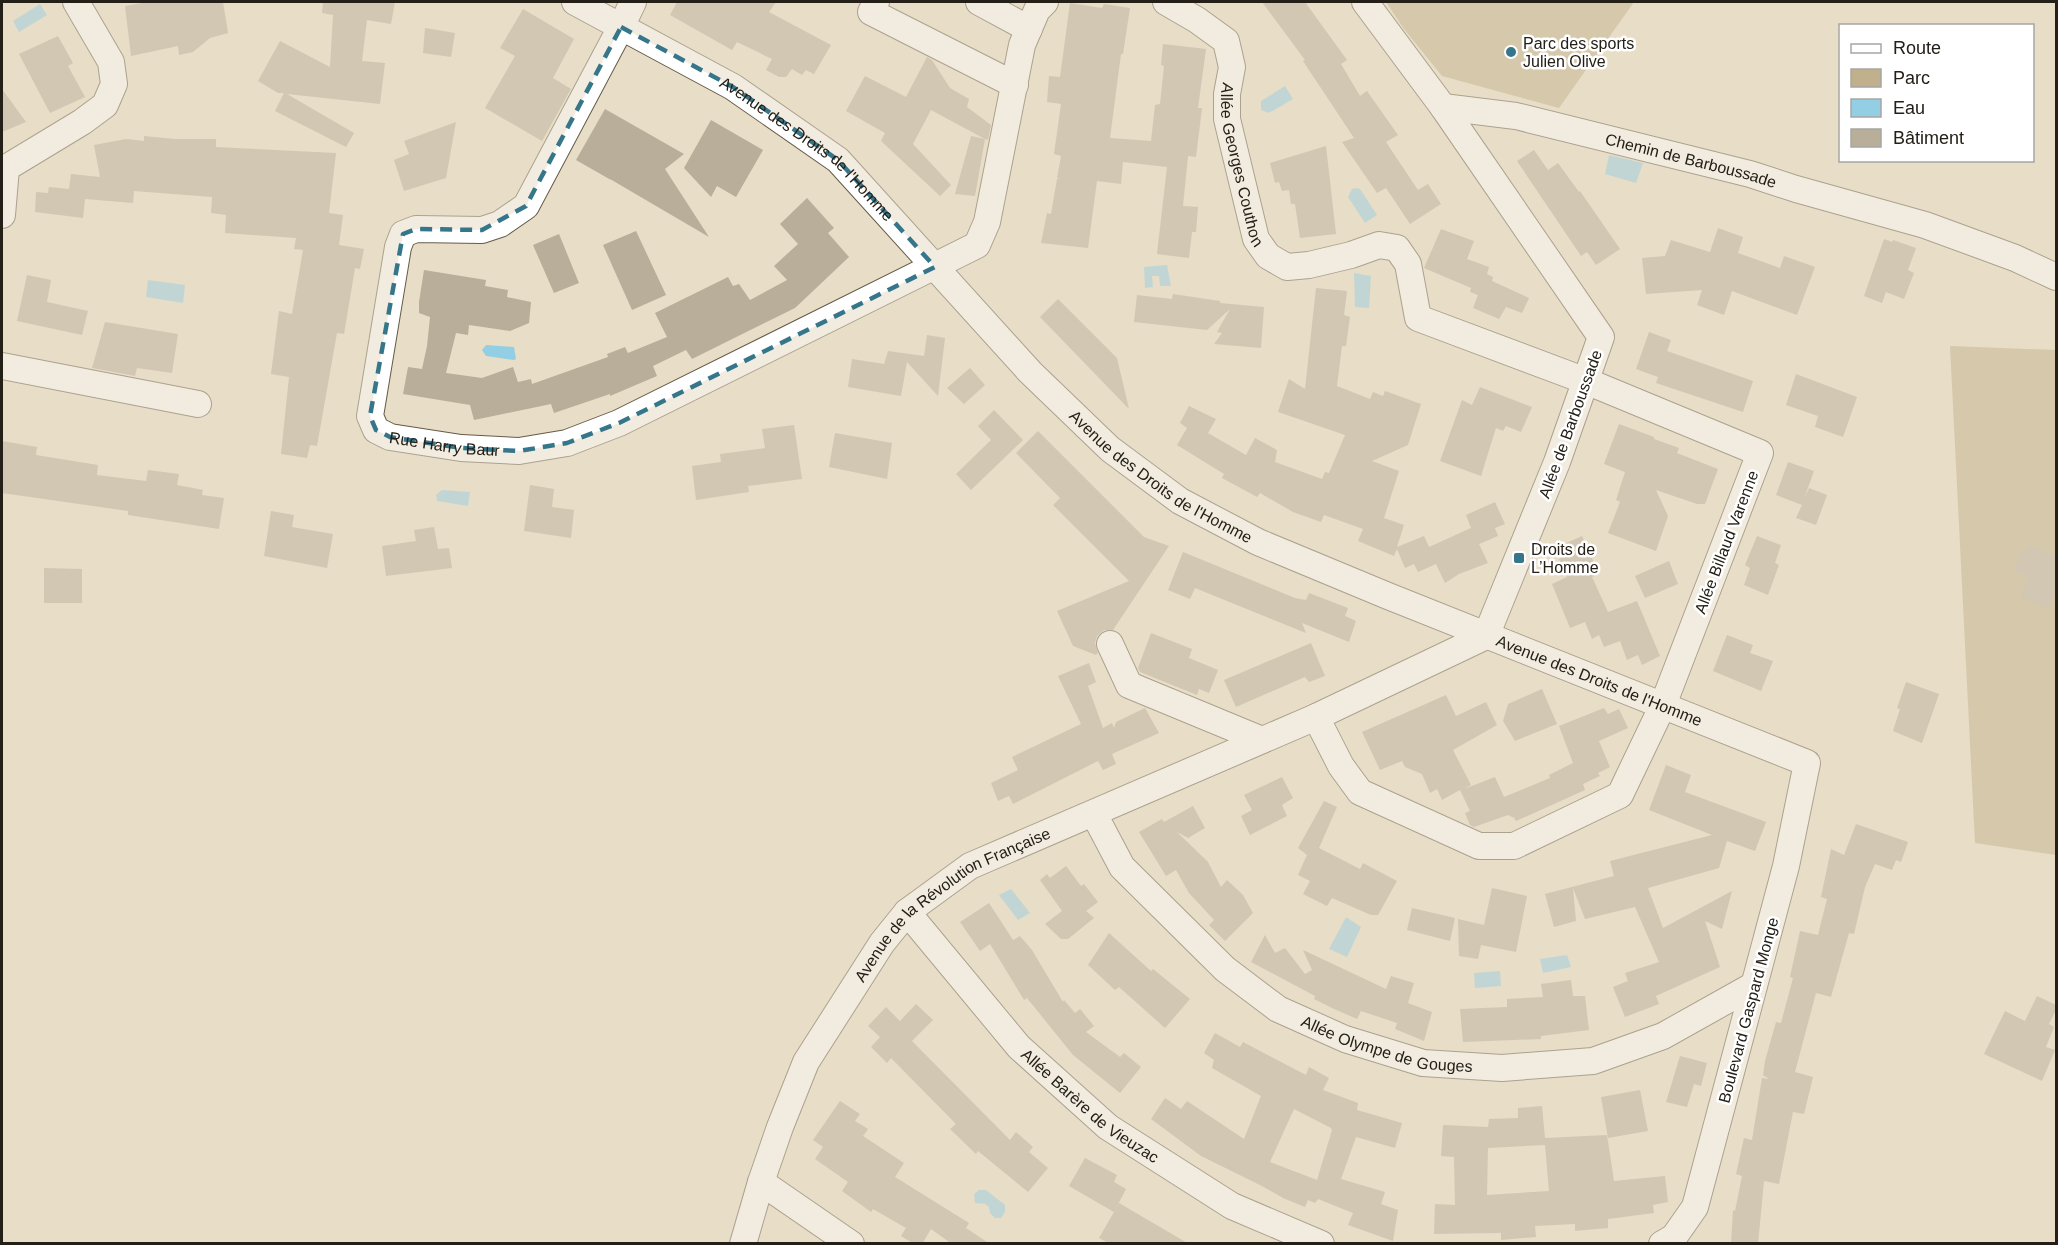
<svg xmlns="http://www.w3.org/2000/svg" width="2058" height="1245" font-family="Helvetica,sans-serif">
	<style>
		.green { fill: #c0b08b }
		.water { fill: #93cfe4 }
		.building { fill: #b8ae99; fill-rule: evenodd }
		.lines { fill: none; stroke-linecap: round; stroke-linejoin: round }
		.minor-casing { stroke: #645b48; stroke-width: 28 }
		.minor { stroke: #fff; stroke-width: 26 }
		.marked { fill: none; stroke: #36768a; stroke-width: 4.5; stroke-dasharray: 12 8; stroke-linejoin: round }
		.poi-dot { fill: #36768a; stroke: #fff; stroke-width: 2 }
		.labels { text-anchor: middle; stroke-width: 5; stroke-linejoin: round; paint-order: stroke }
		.poi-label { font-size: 16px; fill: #242018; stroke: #fff; text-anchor: start }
		.street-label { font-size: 16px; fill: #242018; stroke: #fff }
	</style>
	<rect width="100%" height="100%" fill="#e8ddc7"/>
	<g class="green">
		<polygon points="1386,2 1634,2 1559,108 1442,76 1404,29"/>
		<polygon points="1950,346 2056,350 2056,855 1975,843"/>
	</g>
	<g class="water">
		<polygon points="40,4 47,15 19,32 13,21"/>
		<polygon points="1285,86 1293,99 1269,113 1261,110 1261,101"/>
		<polygon points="1609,155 1643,163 1636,183 1605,174"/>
		<polygon points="1356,188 1360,189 1377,215 1365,223 1348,197 1352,189"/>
		<polygon points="1167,265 1171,286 1160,286 1159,276 1152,276 1153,287 1145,288 1144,267"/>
		<polygon points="1354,273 1371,276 1369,308 1355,307"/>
		<polygon points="148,280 185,285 183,303 146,297"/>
		<polygon points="486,345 514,347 516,359 514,360 486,356 482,350"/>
		<polygon points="442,490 470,492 468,506 437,501 436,495"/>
		<polygon points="1011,889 1030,913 1018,920 999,895"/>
		<polygon points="1346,917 1361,927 1347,957 1329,949"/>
		<polygon points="1567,955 1571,967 1543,973 1540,959"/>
		<polygon points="1500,971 1501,986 1475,988 1474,973"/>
		<polygon points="979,1190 986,1190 1005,1205 1005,1212 1001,1218 995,1218 990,1213 989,1207 985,1204 975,1203 974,1194"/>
	</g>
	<g class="building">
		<polygon points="148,2 223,2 228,33 210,38 193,52 179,55 178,46 131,56 125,6"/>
		<polygon points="323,2 395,2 391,24 367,20 362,61 385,63 380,104 287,94 354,133 346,147 275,111 284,93 278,93 258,81 280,41 330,67 333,15 322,13"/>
		<polygon points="677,2 776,2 769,12 831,45 814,74 806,70 802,75 792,69 786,77 779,77 766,70 772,59 737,42 732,50 670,15"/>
		<polygon points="1262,2 1305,2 1347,60 1341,64 1360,96 1367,91 1398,135 1386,142 1418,190 1428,184 1441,204 1410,224 1386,188 1377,193 1342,142 1354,138 1303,61 1305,60"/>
		<polygon points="1070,3 1102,8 1104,4 1130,8 1123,54 1121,54 1110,138 1151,141 1155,105 1160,104 1164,66 1161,65 1163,44 1206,49 1198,108 1202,108 1196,157 1188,156 1183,206 1198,207 1196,232 1192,232 1189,258 1157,254 1167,167 1123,162 1121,184 1097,181 1088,248 1041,243 1047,213 1051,214 1057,179 1060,179 1057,178 1061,156 1054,154 1061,104 1047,102 1049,76 1060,77"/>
		<polygon points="523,9 574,39 553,78 571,89 542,141 485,108 515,56 500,48"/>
		<polygon points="425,28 455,33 451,57 423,53"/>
		<polygon points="58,36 73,63 68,66 85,97 50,113 19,54"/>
		<polygon points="927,57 932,60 950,88 969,99 967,107 991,125 988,140 985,139 975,196 955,194 971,136 985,139 931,110 913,144 951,185 940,196 881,141 885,133 846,111 865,76 906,97"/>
		<polygon points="2,89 26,122 2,132"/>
		<polygon points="605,109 684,154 665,169 709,237 610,179 611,180 576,160"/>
		<polygon points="711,120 763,150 736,197 717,186 711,197 684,168"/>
		<polygon points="456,122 446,178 404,191 394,160 409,154 404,141"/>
		<polygon points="144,136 175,139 216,139 216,147 336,153 329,213 343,215 339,245 364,249 360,269 355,268 344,334 337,333 317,446 310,445 307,458 281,454 289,377 271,374 279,311 292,314 303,250 294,249 296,238 225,233 226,215 211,213 212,197 134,191 133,203 85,199 83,218 35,212 36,192 48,193 49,187 69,189 71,174 100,177 94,145 126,139 144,141"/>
		<polygon points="1326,146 1336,234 1300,238 1295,204 1291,204 1289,190 1282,191 1279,182 1275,183 1270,163"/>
		<polygon points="1534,150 1548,170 1558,163 1579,192 1580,191 1620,249 1596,265 1587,252 1581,256 1517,161"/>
		<polygon points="807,198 834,228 828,233 849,257 795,308 692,359 686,350 653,366 657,376 610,396 610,394 554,413 551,404 474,420 470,405 403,394 408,367 422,369 427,346 430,317 419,313 419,302 424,270 486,280 485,286 508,290 507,297 531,302 529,323 510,331 469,325 468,335 456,333 446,373 482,378 513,367 518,382 531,379 532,384 608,357 607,354 625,347 628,353 667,337 655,313 728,277 733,286 739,284 750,300 787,280 774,266 798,244 780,224"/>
		<polygon points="1718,228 1743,237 1738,253 1780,268 1784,256 1815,267 1797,315 1732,291 1724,315 1697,305 1702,290 1646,294 1642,258 1665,256 1671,240 1710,252"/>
		<polygon points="1441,229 1474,241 1467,259 1489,267 1487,274 1493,277 1492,281 1529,298 1522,313 1506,307 1499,319 1473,308 1478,295 1470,292 1471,288 1424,268"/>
		<polygon points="636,231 666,295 632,310 603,245"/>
		<polygon points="559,234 579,283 554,293 533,245"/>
		<polygon points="1884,239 1892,242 1893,240 1916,248 1908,270 1914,273 1904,299 1886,292 1882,303 1864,296"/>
		<polygon points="27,275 51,280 47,302 88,311 82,335 17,321"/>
		<polygon points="1316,288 1347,291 1344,315 1350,317 1346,346 1342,346 1337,386 1370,399 1373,392 1383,396 1385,391 1421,404 1408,445 1372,461 1399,471 1384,518 1404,525 1397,547 1424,536 1429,547 1471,528 1466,515 1495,502 1505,524 1495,528 1498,536 1479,544 1488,563 1459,574 1445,583 1436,564 1418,572 1414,564 1405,568 1397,549 1394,556 1358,541 1363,529 1324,515 1321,522 1293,512 1260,493 1257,497 1222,478 1224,474 1177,445 1187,428 1180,423 1189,406 1216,419 1208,433 1246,455 1255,438 1277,450 1275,462 1322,479 1325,472 1329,473 1345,435 1278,412 1289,379 1305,389"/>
		<polygon points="1173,294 1220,301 1220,303 1264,307 1261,348 1214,344 1222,333 1217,332 1230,309 1207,330 1134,322 1137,295 1172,299"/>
		<polygon points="1058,299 1117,358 1129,409 1040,317"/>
		<polygon points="105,322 178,334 172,373 137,368 135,376 92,368"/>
		<polygon points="1649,332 1671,340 1667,351 1753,381 1743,412 1656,383 1658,377 1636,369"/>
		<polygon points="927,335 945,338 938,396 907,362 901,396 848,387 852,359 884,364 888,351 924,356"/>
		<polygon points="970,368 985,385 964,404 947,388"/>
		<polygon points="1796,374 1857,397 1843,437 1815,427 1818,416 1786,405"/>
		<polygon points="1480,387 1532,407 1521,432 1506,426 1503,431 1496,428 1481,476 1440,461 1462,400 1472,405"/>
		<polygon points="994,410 1023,440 971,490 956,474 991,440 978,426"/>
		<polygon points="1619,424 1654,437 1654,439 1679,448 1677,453 1718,469 1705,504 1697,504 1656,490 1668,516 1656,551 1608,533 1620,502 1616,500 1625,472 1604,464"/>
		<polygon points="794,425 802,479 748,486 749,492 696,500 692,466 721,462 720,454 765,448 762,429"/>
		<polygon points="1038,431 1144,537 1169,546 1113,630 1104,630 1097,636 1095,643 1098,653 1096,655 1073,646 1057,611 1129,581 1053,505 1060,498 1016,453"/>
		<polygon points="835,433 892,443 887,479 829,467"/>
		<polygon points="2,441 37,447 36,455 98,465 97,475 146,481 148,470 179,474 177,485 203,490 202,495 224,498 219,529 128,515 128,511 2,493"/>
		<polygon points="1788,462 1814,471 1804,499 1809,488 1827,495 1816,525 1796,518 1802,505 1776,495"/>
		<polygon points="530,485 554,489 552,507 574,510 571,538 524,531"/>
		<polygon points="271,511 294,515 292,527 333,534 327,568 264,556"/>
		<polygon points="434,527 438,549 449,548 452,568 386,576 382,546 416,541 414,530"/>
		<polygon points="1582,536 1599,574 1592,577 1608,612 1637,601 1660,656 1642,665 1638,655 1627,660 1620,641 1604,647 1599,635 1592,639 1585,622 1570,628 1552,584 1567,577 1559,559 1566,555 1562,545"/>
		<polygon points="1757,536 1781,545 1775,563 1779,565 1768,595 1744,585 1750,568 1745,565"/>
		<polygon points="2028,545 2056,556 2056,587 2049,608 2021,599 2028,577 2014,571 2021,549 2026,552"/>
		<polygon points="1183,552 1295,598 1306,600 1309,593 1348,608 1345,616 1356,621 1349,642 1302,623 1306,633 1195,588 1190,599 1168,590"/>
		<polygon points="1669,561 1678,584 1645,598 1635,576"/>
		<polygon points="44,568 82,569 82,603 44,603"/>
		<polygon points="1151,633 1192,649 1189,658 1218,670 1209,693 1199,689 1197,695 1140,672 1138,668"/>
		<polygon points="1727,635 1753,645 1750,653 1773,661 1761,691 1713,671"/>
		<polygon points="1311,643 1325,676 1309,682 1305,677 1236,707 1224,680"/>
		<polygon points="1089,663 1096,682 1088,686 1103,728 1112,723 1114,728 1116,722 1145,708 1159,733 1112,754 1116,764 1103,770 1098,761 1013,804 1009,796 998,801 991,783 1018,770 1012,757 1081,724 1058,676"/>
		<polygon points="1906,682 1939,694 1922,743 1893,731 1900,709 1897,708"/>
		<polygon points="1542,689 1557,724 1515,741 1503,721 1508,704"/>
		<polygon points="1446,695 1456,716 1486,702 1497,725 1453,750 1471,785 1464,789 1495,777 1504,797 1550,778 1549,775 1573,763 1559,726 1604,708 1608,714 1619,709 1628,728 1599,741 1610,767 1598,773 1600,776 1583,784 1585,790 1516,821 1512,814 1514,818 1508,815 1474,827 1470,825 1465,813 1470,811 1460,790 1442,800 1437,789 1430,793 1422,774 1405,767 1402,761 1380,770 1362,732"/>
		<polygon points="1666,765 1691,775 1685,792 1766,822 1755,851 1727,841 1719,868 1648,888 1663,928 1732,891 1722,929 1705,921 1720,967 1656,996 1659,1004 1625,1017 1613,987 1628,981 1625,973 1659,962 1635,907 1585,919 1573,888 1576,921 1554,927 1545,894 1614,876 1610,861 1712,835 1649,810"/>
		<polygon points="1282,777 1293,798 1282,805 1287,816 1250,835 1241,816 1252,810 1244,795"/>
		<polygon points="1324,801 1337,807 1319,848 1360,869 1363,863 1397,881 1378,915 1371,915 1332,898 1327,906 1303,894 1310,881 1298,875 1307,855 1298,848"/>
		<polygon points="1193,806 1205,828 1188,838 1177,832 1208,862 1221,887 1227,880 1243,895 1253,913 1225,941 1209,925 1214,920 1189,893 1176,870 1166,876 1139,832 1162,819 1164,822"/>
		<polygon points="1856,824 1908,842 1901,862 1896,860 1892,870 1875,864 1865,887 1854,934 1849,933 1831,997 1816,993 1795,1072 1813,1077 1804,1114 1793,1112 1779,1184 1764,1181 1758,1244 1731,1244 1733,1210 1735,1211 1742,1176 1736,1174 1744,1138 1752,1140 1762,1078 1769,1079 1763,1075 1765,1061 1776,1022 1781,1023 1793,978 1790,977 1800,931 1818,935 1827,899 1821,897 1831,849 1844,855"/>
		<polygon points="1066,866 1081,886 1084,884 1098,902 1086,911 1094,918 1068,939 1061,939 1045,924 1062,911 1040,880 1047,874 1050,878"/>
		<polygon points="1492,888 1527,896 1516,952 1481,945 1478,959 1459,956 1458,919 1484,925"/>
		<polygon points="989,903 1013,940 1020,936 1032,950 1063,1002 1064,1000 1075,1013 1080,1009 1094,1026 1086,1032 1120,1057 1124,1053 1141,1067 1120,1093 1073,1055 1027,998 1024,1000 990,944 980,951 960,922"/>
		<polygon points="1412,908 1455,918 1450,941 1407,930"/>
		<polygon points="1109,933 1151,971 1153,969 1190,999 1165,1028 1119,987 1115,990 1088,965"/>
		<polygon points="1265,935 1275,953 1285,948 1305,974 1312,970 1303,950 1386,989 1391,976 1414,983 1408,1003 1432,1012 1424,1041 1395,1029 1397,1023 1361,1011 1357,1019 1332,1008 1314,999 1315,996 1251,962"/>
		<polygon points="1571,980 1573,996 1585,996 1589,1030 1541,1036 1541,1039 1463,1042 1460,1009 1507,1007 1507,999 1543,997 1541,984"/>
		<polygon points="2037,996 2056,1005 2056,1010 2049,1024 2054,1027 2046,1047 2055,1050 2042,1081 1984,1054 2005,1011 2025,1021"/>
		<polygon points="916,1004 933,1020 912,1041 1010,1140 1016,1132 1033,1147 1029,1152 1048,1168 1028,1192 978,1151 976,1154 950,1129 956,1124 891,1058 887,1063 871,1047 880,1037 868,1026 886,1007 900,1021"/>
		<path d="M1215 1033 1240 1047 1243 1042 1306 1075 1309 1067 1329 1078 1323 1090 1358 1103 1357 1110 1402 1123 1395 1148 1356 1137 1341 1179 1385 1192 1381 1204 1398 1210 1393 1241 1348 1225 1353 1213 1318 1199 1315 1203 1308 1200 1305 1207 1283 1198 1262 1186 1201 1156 1151 1119 1165 1098 1181 1109 1187 1101 1244 1139 1261 1096 1212 1068 1214 1060 1204 1053ZM1294 1109 1331 1128 1332 1130 1317 1180 1270 1162Z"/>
		<polygon points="1680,1056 1707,1063 1701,1086 1694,1084 1687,1107 1666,1102"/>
		<polygon points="1640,1090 1648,1131 1608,1138 1601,1097"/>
		<polygon points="840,1101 860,1114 855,1121 868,1129 863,1136 904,1163 895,1177 969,1223 966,1228 990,1244 952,1244 931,1229 922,1244 914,1244 901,1236 906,1228 873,1209 871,1212 842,1191 848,1182 815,1159 823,1147 813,1140"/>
		<path d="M1542 1106 1545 1138 1607 1135 1614 1181 1665 1176 1668 1202 1653 1205 1654 1213 1608 1219V1228L1575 1231V1224L1535 1226 1536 1237 1501 1240V1233L1434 1234 1435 1204 1455 1205 1454 1157 1441 1156 1443 1125 1488 1127 1489 1119 1518 1118V1108ZM1545 1145 1549 1191 1487 1195 1488 1148Z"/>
		<polygon points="1085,1158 1117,1175 1114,1182 1126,1189 1115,1210 1119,1203 1189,1244 1110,1244 1099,1238 1114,1212 1069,1186"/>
	</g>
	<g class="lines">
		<defs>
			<g id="minor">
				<path id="s1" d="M575 2 733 87 838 160 1030 372 1110 449 1180 501 1258 542 1388 596 1807 763 1786 866 1695 1207 1674 1237 1662 1244"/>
				<path id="s2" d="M633 2 621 27 526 206 500 224 482 230 416 229 403 234 398 247 370 416 376 430 390 437 461 448 519 451 567 443 619 423 977 245 987 222 1022 45 1037 10 1045 2"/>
				<polyline points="876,2 871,12 1015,85"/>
				<polyline points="979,2 1029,29"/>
				<path id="s3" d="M1166 2 1197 20 1226 41 1232 67 1227 94V119L1256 239 1268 256 1287 267 1309 265 1351 255 1379 245 1397 248 1408 264 1418 318 1586 381 1760 453 1663 705 1620 795 1514 846H1479L1360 792 1341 766 1316 717"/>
				<polyline points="1365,2 1443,107 1601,337 1557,462 1486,636"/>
				<path id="s4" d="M1443 107 1516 116 1750 174 1796 189 1925 225 2015 258 2056 277"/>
				<polyline points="2,215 6,168 82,122 105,105 114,84 111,62 76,2"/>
				<polyline points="2,366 198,404"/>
				<polyline points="1110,644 1129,685 1262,740"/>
				<path id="s5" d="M1094 814 1122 867 1225 969 1278 1009 1345 1039 1423 1063 1502 1068 1593 1061 1663 1036 1754 985"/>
				<path id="s6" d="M907 912 1019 1047 1108 1127 1232 1206 1321 1244"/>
				<polyline points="761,1182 851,1244"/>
				<path id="s7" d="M743 1244 761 1182 780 1127 806 1062 882 943 907 912 970 866 1316 717 1486 636"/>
			</g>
		</defs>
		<use href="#minor" class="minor-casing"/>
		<use href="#minor" class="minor"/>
	</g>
	<path d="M0 0H2058V1245H0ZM621 27 733 87 838 160 935 267 619 423 567 443 519 451 461 448 390 437 376 430 370 416 403 234 416 229 482 230 526 206Z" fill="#e8ddc7" fill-opacity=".55" fill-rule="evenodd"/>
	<path class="marked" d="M621 27 733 87 838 160 935 267 619 423 567 443 519 451 461 448 390 437 376 430 370 416 403 234 416 229 482 230 526 206Z"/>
	<g class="poi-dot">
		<circle cx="1511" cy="52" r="6"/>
		<rect x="1513" y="552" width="12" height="12" rx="3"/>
	</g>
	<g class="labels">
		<g class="poi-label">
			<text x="1523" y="49">Parc des sports<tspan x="1523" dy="18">Julien Olive</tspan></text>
			<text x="1531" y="555">Droits de<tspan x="1531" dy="18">L’Homme</tspan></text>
		</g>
		<g class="street-label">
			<text dy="6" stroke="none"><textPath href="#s1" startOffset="276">Avenue des Droits de l'Homme</textPath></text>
			<text dy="6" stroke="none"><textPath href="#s4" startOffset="254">Chemin de Barboussade</textPath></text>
			<text dy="6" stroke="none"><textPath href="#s3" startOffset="198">Allée Georges Couthon</textPath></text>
			<text transform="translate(1570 424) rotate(-70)" y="6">Allée de Barboussade</text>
			<text dy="6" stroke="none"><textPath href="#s2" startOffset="632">Rue Harry Baur</textPath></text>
			<text dy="6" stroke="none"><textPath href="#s1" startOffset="762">Avenue des Droits de l'Homme</textPath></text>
			<text transform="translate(1726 542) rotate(-69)" y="6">Allée Billaud Varenne</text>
			<text dy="6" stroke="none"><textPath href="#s1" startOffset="1248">Avenue des Droits de l'Homme</textPath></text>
			<text dy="6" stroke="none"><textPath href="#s7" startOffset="414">Avenue de la Révolution Française</textPath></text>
			<text transform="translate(1748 1010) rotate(-75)" y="6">Boulevard Gaspard Monge</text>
			<text dy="6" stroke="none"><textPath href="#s5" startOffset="387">Allée Olympe de Gouges</textPath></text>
			<text dy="6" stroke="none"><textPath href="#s6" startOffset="268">Allée Barère de Vieuzac</textPath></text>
		</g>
	</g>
	<rect width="2058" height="1245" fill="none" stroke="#242018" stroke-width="6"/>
	<rect x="1839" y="24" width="195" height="138" fill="#ffffff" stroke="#a7a6a3" stroke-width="1.5"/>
	<rect x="1851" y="44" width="30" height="9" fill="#ffffff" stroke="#a7a6a3" stroke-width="1.5"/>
	<text x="1893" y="54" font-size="18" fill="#242018">Route</text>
	<rect x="1851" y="69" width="30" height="18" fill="#c0b08b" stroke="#a7a6a3" stroke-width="1.5"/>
	<text x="1893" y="84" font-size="18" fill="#242018">Parc</text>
	<rect x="1851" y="99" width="30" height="18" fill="#93cfe4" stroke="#a7a6a3" stroke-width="1.5"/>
	<text x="1893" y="114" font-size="18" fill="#242018">Eau</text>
	<rect x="1851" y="129" width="30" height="18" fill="#b8ae99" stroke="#a7a6a3" stroke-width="1.5"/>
	<text x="1893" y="144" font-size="18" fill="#242018">Bâtiment</text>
</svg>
